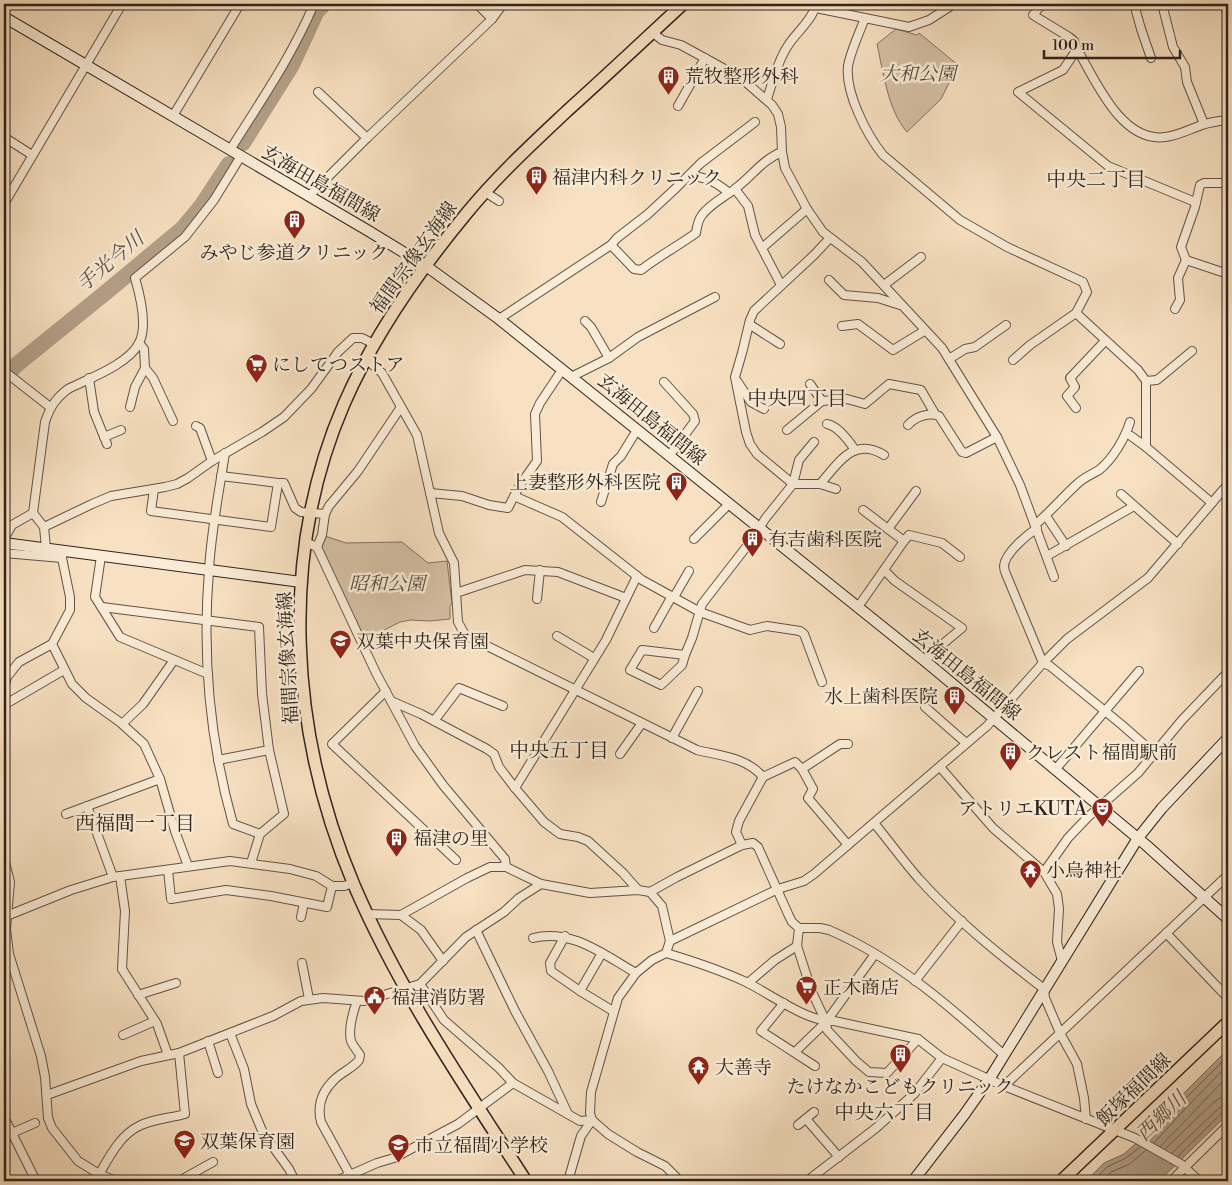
<svg xmlns="http://www.w3.org/2000/svg" width="1232" height="1185" font-family="'Libre Bodoni','Noto Serif JP',serif">
	<style>
		.green { fill: #d6c1a6; stroke: #827262 }
		.water { fill: #b4a18a; stroke: #7f6f5e }
		.lines { fill: none; stroke-linecap: round; stroke-linejoin: round }
		.shore { stroke: #726254; stroke-width: 1 }
		.stream { stroke: #7f6f5e; stroke-width: 2.5 }
		.river { stroke: #b4a18a; stroke-width: 16 }
		.street-casing { stroke: #615346; stroke-width: 10 }
		.secondary-casing { stroke: #2f241d; stroke-width: 12 }
		.primary-casing { stroke: #2f241d; stroke-width: 14 }
		.street { stroke: #faecd7; stroke-width: 8 }
		.secondary { stroke: #faecd7; stroke-width: 10 }
		.primary { stroke: #f8e1c2; stroke-width: 11 }
		.labels { text-anchor: middle; stroke-width: 5; stroke-linejoin: round; paint-order: stroke }
		.park-label { font-size: 19px; font-style: italic; fill: #594b3f; stroke: #faecd7 }
		.poi-label { font-size: 19px; fill: #2f241d; stroke: #faecd7; text-anchor: start }
		.street-label { font-size: 19px; fill: #2f241d; stroke: #faecd7 }
		.neighbourhood-label { font-size: 20px; fill: #2f241d; stroke: #faecd7 }
		.water-label { font-size: 20px; font-style: italic; fill: #5e5043; stroke: #faecd7 }
	</style>
	<rect width="100%" height="100%" fill="#f8e1c2"/>
	<filter id="stains"><feTurbulence type="fractalNoise" baseFrequency=".004" numOctaves="4"/><feColorMatrix values="0 0 0 0 .2 0 0 0 0 .09 0 0 0 0 .02 0 0 0 .5 -.17"/></filter>
	<radialGradient id="worn" r=".72"><stop offset=".6" stop-color="#630" stop-opacity="0"/><stop offset="1" stop-color="#630" stop-opacity=".3"/></radialGradient>
	<g class="green">
		<path d="M896 29 917 35 919 33 958 65 941 99 907 132C888 111 883 71 877 44Z"/>
		<polygon points="325,536 346,543 402,542 428,563 447,561 452,603 450,606 450,619 430,621 411,620 400,622 365,640 321,547"/>
	</g>
	<polygon class="water" points="1228,1049 1228,1114 1159,1181 1086,1181 1104,1163 1124,1154 1145,1135 1176,1101"/>
	<g class="lines">
		<g class="shore">
			<polyline points="1148,1140 1180,1104 1228,1056"/>
			<polyline points="1154,1143 1185,1109 1228,1065"/>
			<polyline points="1160,1147 1228,1076"/>
			<polyline points="1165,1149 1214,1102 1220,1098 1228,1097"/>
			<polyline points="1172,1153 1219,1108 1228,1104"/>
			<polyline points="1178,1156 1223,1112 1228,1111"/>
			<polyline points="1093,1181 1107,1167 1126,1158 1140,1147"/>
			<polyline points="1102,1181 1111,1172 1130,1164 1146,1150"/>
		</g>
		<polyline class="stream" points="317,6 317,11"/>
		<g class="river">
			<polyline points="243,143 292,65 317,11 324,4"/>
			<polyline points="4,378 15,366 110,289 182,229 202,205 229,164"/>
		</g>
		<defs>
			<g id="street">
				<polyline points="477,4 492,19"/>
				<path d="M1042 4 1033 15 1069 37 1074 41 1077 49C1095 79 1121 143 1165 137 1177 136 1190 129 1202 125 1210 122 1219 121 1228 120"/>
				<polyline points="1134,4 1141,29 1151,58"/>
				<polyline points="1162,4 1173,47 1185,67 1187,82 1204,124"/>
				<polyline points="816,8 909,27 929,20 954,4"/>
				<polyline points="487,13 494,4"/>
				<path d="M865 18C860 31 850 53 848 66 845 93 867 135 883 155L960 220 1007 247 1083 282 1087 292 1076 313 1030 345 1013 360"/>
				<polyline points="652,32 662,40 681,45 741,78 772,105 778,114 781,127 782,152 785,168 807,209 823,232 862,262 942,348 997,437 1020,485 1054,577"/>
				<polyline points="1077,49 1063,70 1018,92 1108,166 1195,202"/>
				<polyline points="318,92 367,138"/>
				<path d="M767 99C773 81 778 60 789 44 796 33 815 17 815 5"/>
				<polyline points="678,106 705,58"/>
				<polyline points="173,116 240,4"/>
				<polyline points="4,137 32,155"/>
				<path d="M230 150C260 102 292 56 314 4"/>
				<path d="M689 175C707 178 715 181 729 193"/>
				<polyline points="735,189 748,206 755,235 781,285"/>
				<polyline points="485,192 499,201"/>
				<polyline points="309,196 367,138 492,19 503,4"/>
				<polyline points="4,204 122,4"/>
				<polyline points="830,238 814,255 754,311 750,320 742,353 735,377 746,432 750,444 757,454 793,484 820,484 836,489"/>
				<path d="M611 245 634 269 641 270C659 256 678 246 696 233 697 226 698 220 702 215 711 203 725 197 736 188 751 177 763 159 782 152"/>
				<polyline points="762,248 807,209"/>
				<polyline points="1186,260 1181,247 1195,207 1200,185 1204,183 1228,183"/>
				<polyline points="829,280 844,295 878,298 900,305"/>
				<polyline points="884,285 921,257"/>
				<polyline points="1175,309 1180,300 1178,278 1186,260 1228,274"/>
				<polyline points="1076,313 1138,370 1146,381 1146,447 1212,503"/>
				<polyline points="499,319 611,245 617,238 648,214 676,188 701,163 755,122"/>
				<polyline points="585,321 591,327 609,358"/>
				<polyline points="749,324 780,344"/>
				<polyline points="842,326 858,324 893,350 924,331"/>
				<polyline points="139,343 144,349 145,368 153,378 173,421"/>
				<path d="M366 359 382 373 417 435 439 533 454 563 458 622 465 635 697 750C721 756 746 757 763 777"/>
				<polyline points="949,359 965,349 975,347 1006,325"/>
				<polyline points="4,371 50,407"/>
				<polyline points="571,377 609,358 638,337 715,297"/>
				<polyline points="89,378 94,412 107,444"/>
				<polyline points="737,381 751,402 764,409"/>
				<polyline points="1146,381 1157,380 1192,351"/>
				<polyline points="664,382 693,414 695,421 669,456"/>
				<polyline points="810,384 822,401"/>
				<polyline points="130,407 135,387 145,368"/>
				<polyline points="1076,408 1067,396 1075,387 1070,378 1105,341"/>
				<path d="M827 424C838 426 849 441 855 450"/>
				<path d="M908 425C915 417 928 412 939 416L962 452 966 453 997 437"/>
				<polyline points="196,426 200,428 212,461"/>
				<polyline points="787,430 822,401 847,399 865,404 889,384 921,390 935,414"/>
				<polyline points="1131,436 1146,447"/>
				<polyline points="104,437 121,430"/>
				<path d="M225 453C219 492 211 532 209 570 202 656 210 742 233 824L260 834"/>
				<polyline points="278,483 284,483 295,508 301,512 325,514"/>
				<path d="M820 484C838 464 853 436 884 455"/>
				<polyline points="154,489 151,511 271,527 278,483 221,476"/>
				<polyline points="430,493 462,496 489,505 508,508 520,485 537,461 535,414 540,403 562,370"/>
				<polyline points="1121,494 1178,544"/>
				<polyline points="514,496 562,517 642,580 700,612 750,630 767,626 800,631 804,634 822,682"/>
				<polyline points="601,502 613,464 621,456 637,430"/>
				<polyline points="863,510 904,541 909,535 942,543 960,557"/>
				<polyline points="1046,516 1066,546"/>
				<path d="M1035 525C1050 512 1062 498 1076 485 1084 477 1091 475 1099 470 1113 459 1125 438 1130 422"/>
				<polyline points="44,527 92,504 111,496 165,487 177,484 188,478 212,461 262,432 284,417 311,389 338,352 353,338 362,338 374,344"/>
				<path d="M1037 528C1027 535 1005 553 1004 566 1004 569 1005 572 1006 574L1043 663 1050 666 1122 725 1155 754"/>
				<polyline points="888,529 916,491"/>
				<polyline points="4,539 12,525 33,513"/>
				<polyline points="694,539 729,504"/>
				<polyline points="305,542 317,547 376,673 415,746 443,785 505,859 506,867"/>
				<polyline points="317,547 322,535 325,514 329,506 358,471 401,407"/>
				<path d="M46 548 44 527 33 513 45 422C50 407 56 398 68 389 88 379 129 364 139 343 148 326 140 295 135 278L185 237 214 200 241 156"/>
				<polyline points="4,553 62,558"/>
				<polyline points="101,556 95,597 120,637 208,674"/>
				<polyline points="1047,556 1134,506"/>
				<polyline points="884,570 895,581 962,628 932,653 925,661"/>
				<polyline points="456,593 525,570 558,572 626,598"/>
				<polyline points="674,597 689,571"/>
				<polyline points="537,599 540,570"/>
				<polyline points="102,607 259,627 262,694 269,750 284,814 260,834 251,863"/>
				<polyline points="858,607 904,541"/>
				<polyline points="654,628 672,596"/>
				<polyline points="557,636 594,658"/>
				<polyline points="52,644 72,684 86,698 121,723 144,744 160,779 175,831 188,866"/>
				<polyline points="685,655 682,665 661,685 630,670 642,650 685,655 692,638 702,604 754,537 765,519 793,484 799,460 814,442"/>
				<polyline points="4,688 7,677 19,662 52,644 70,610 70,597 62,558 63,551"/>
				<polyline points="386,691 332,744 456,860"/>
				<polyline points="391,701 421,714 487,749 494,754 499,767 515,788 544,822 560,834 578,837 588,841 623,873 638,890"/>
				<polyline points="4,705 64,670"/>
				<polyline points="925,707 966,743"/>
				<polyline points="434,721 459,688 503,706"/>
				<polyline points="122,724 143,704 174,660"/>
				<polyline points="672,738 698,691"/>
				<polyline points="620,754 642,723"/>
				<polyline points="218,760 269,750"/>
				<polyline points="940,767 993,828 1044,872 1057,894 1059,909 1057,942 1062,961"/>
				<polyline points="802,769 840,744 848,744"/>
				<polyline points="1055,770 1139,671"/>
				<polyline points="515,788 606,640 637,576"/>
				<polyline points="87,806 113,877"/>
				<polyline points="66,814 160,779"/>
				<path d="M874 823C889 841 904 862 920 880 957 921 1001 956 1044 989L1045 998 1060 1033 1077 1064 1084 1098 1086 1119"/>
				<polyline points="742,845 736,832 739,821 763,777 795,762 802,769 813,789 808,798 848,845"/>
				<polyline points="4,858 10,882 6,929 9,954 41,1056 45,1077 48,1118 52,1128 78,1161 99,1174 116,1181"/>
				<polyline points="168,870 171,899 226,890 271,896 327,907 332,886"/>
				<polyline points="1044,872 1068,838 1088,817 1138,773 1182,720 1228,672"/>
				<polyline points="120,876 125,911 122,969 157,1024 168,1055"/>
				<polyline points="650,892 662,906 670,941"/>
				<path d="M367 914 401 915 467 878 490 867H506L541 884 590 893 638 890 650 892 677 877 742 845 753 843 758 847 789 916 792 922 799 928H820L829 930C895 958 952 1008 1004 1055"/>
				<polyline points="401,915 421,930 443,961"/>
				<polyline points="4,917 71,890 113,877 230,861 290,869 316,876 332,886 344,886 353,883"/>
				<polyline points="301,917 304,903"/>
				<polyline points="799,928 797,946 812,992 826,1022 827,1030 856,1061 869,1072 887,1073 918,1039"/>
				<polyline points="476,930 515,1011 548,1071 568,1114"/>
				<polyline points="1166,933 1228,998"/>
				<polyline points="565,936 550,963 551,971 580,991 613,1011"/>
				<path d="M533 938C571 928 604 955 636 973"/>
				<polyline points="666,953 670,941 778,889 804,881 814,874 987,726 1043,663 1067,639 1148,578 1228,484"/>
				<polyline points="302,963 309,999"/>
				<polyline points="915,981 962,921"/>
				<polyline points="748,983 775,960 797,946"/>
				<polyline points="420,984 444,1020 499,1068 513,1083 580,1121 592,1120"/>
				<polyline points="580,991 602,953"/>
				<polyline points="138,995 176,983"/>
				<polyline points="784,1003 761,1031 815,1066"/>
				<polyline points="230,1033 244,1069 251,1104 263,1133 289,1169 295,1181"/>
				<polyline points="123,1035 155,1021"/>
				<polyline points="208,1041 218,1073"/>
				<polyline points="795,1052 826,1022 875,954"/>
				<polyline points="1004,1086 1228,875"/>
				<polyline points="47,1095 141,1061 179,1053 273,1016 301,1001 323,998 364,1001 420,984 466,937 504,912 519,898 541,884"/>
				<polyline points="4,1117 36,1181"/>
				<polyline points="806,1119 839,1157"/>
				<polyline points="798,1125 814,1112"/>
				<polyline points="12,1133 35,1123"/>
				<path d="M350 1175 321 1122C317 1106 322 1091 335 1079 342 1072 353 1068 359 1060L360 1055C357 1050 353 1046 351 1041 348 1029 353 1012 357 1001"/>
				<path d="M95 1181C107 1162 118 1136 139 1126 152 1119 171 1118 185 1114L179 1053"/>
				<polyline points="179,1181 213,1162"/>
				<polyline points="336,1181 377,1163 394,1158 458,1124 513,1083"/>
				<polyline points="568,1181 581,1136 592,1120"/>
				<path d="M680 1181 665 1166 637 1152 608 1134 592 1120 590 1113 591 1092 618 998 636 973 652 960 666 953C693 961 720 970 746 982 769 993 808 1023 834 1021L918 1039 942 1058 1004 1086 1135 1138 1181 1164 1199 1181"/>
				<polyline points="807,1181 876,1128 914,1094 942,1058"/>
				<polyline points="1171,1181 1228,1125"/>
			</g>
			<g id="secondary">
				<polyline points="1227,4 1228,15"/>
				<polyline points="4,17 367,230 426,266 499,319 925,661 1146,845 1228,919"/>
				<polyline points="4,543 301,582"/>
				<polyline points="913,1181 964,1115 990,1078 1138,838 1162,808 1228,738"/>
			</g>
			<g id="primary">
				<path d="M526 1181C464 1085 399 990 354 885 290 734 278 556 344 404 374 335 418 272 466 214 497 176 532 144 567 111 606 76 644 40 683 4"/>
				<polyline points="1061,1181 1228,1022"/>
			</g>
		</defs>
		<use href="#street" class="street-casing"/>
		<use href="#secondary" class="secondary-casing"/>
		<use href="#primary" class="primary-casing"/>
		<use href="#street" class="street"/>
		<use href="#secondary" class="secondary"/>
		<use href="#primary" class="primary"/>
	</g>
	<defs>
		<symbol id="building-pin" viewBox="-11 -11 22 30"><path d="M0 17L-7.5 6A9.5 9.5 0 1 1 7.5 6Z" fill="#8f2418" stroke="#faecd7"/><path d="M-4-6H4V6H1V3H-1V6H-4ZM-2.5-4.3h1.7v1.8h-1.7ZM.8-4.3h1.7v1.8H.8ZM-2.5-1h1.7V.8h-1.7ZM.8-1h1.7V.8H.8Z" fill="#fff"/></symbol>
		<symbol id="supermarket-pin" viewBox="-11 -11 22 30"><path d="M0 17L-7.5 6A9.5 9.5 0 1 1 7.5 6Z" fill="#8f2418" stroke="#faecd7"/><path d="M-6-5.5h2.5l.6 2H6L4.5 2H-2.5L-4.4-4H-6ZM-1.5 3.2a1.3 1.3 0 1 0 .1 0ZM3 3.2a1.3 1.3 0 1 0 .1 0Z" fill="#fff"/></symbol>
		<symbol id="school-pin" viewBox="-11 -11 22 30"><path d="M0 17L-7.5 6A9.5 9.5 0 1 1 7.5 6Z" fill="#8f2418" stroke="#faecd7"/><path d="M0-5L7-2L0 1L-7-2ZM-4 1L0 2.5L4 1V4Q0 6-4 4Z" fill="#fff"/></symbol>
		<symbol id="theatre-pin" viewBox="-11 -11 22 30"><path d="M0 17L-7.5 6A9.5 9.5 0 1 1 7.5 6Z" fill="#8f2418" stroke="#faecd7"/><path d="M-5-5.5Q0-4 5-5.5V0Q5 5 0 6Q-5 5-5 0ZM-3.3-2.5H-1v1.5H-3.3ZM1-2.5H3.3v1.5H1ZM-2.8 1Q0 5.5 2.8 1Z" fill="#fff"/></symbol>
		<symbol id="temple-pin" viewBox="-11 -11 22 30"><path d="M0 17L-7.5 6A9.5 9.5 0 1 1 7.5 6Z" fill="#8f2418" stroke="#faecd7"/><path d="M0-6L5-2H3V0L6.5 2.5H4V6H1.5V3h-3V6H-4V2.5H-6.5L-3 0V-2H-5Z" fill="#fff"/></symbol>
		<symbol id="civic-pin" viewBox="-11 -11 22 30"><path d="M0 17L-7.5 6A9.5 9.5 0 1 1 7.5 6Z" fill="#8f2418" stroke="#faecd7"/><path d="M-.6-6.5H3V-4.5H.6V-3L4-1V1h2V6H-6V1h2V-1L-.6-3ZM-1.2 2.5V6h2.4V2.5Z" fill="#fff"/></symbol>
	</defs>
	<g fill-rule="evenodd">
		<use href="#building-pin" x="656" y="64" width="25" height="34"/>
		<use href="#building-pin" x="524" y="164" width="25" height="34"/>
		<use href="#building-pin" x="282" y="208" width="25" height="34"/>
		<use href="#supermarket-pin" x="244" y="352" width="25" height="34"/>
		<use href="#building-pin" x="664" y="470" width="25" height="34"/>
		<use href="#building-pin" x="740" y="526" width="25" height="34"/>
		<use href="#school-pin" x="328" y="628" width="25" height="34"/>
		<use href="#building-pin" x="942" y="684" width="25" height="34"/>
		<use href="#building-pin" x="998" y="740" width="25" height="34"/>
		<use href="#theatre-pin" x="1090" y="796" width="25" height="34"/>
		<use href="#building-pin" x="384" y="826" width="25" height="34"/>
		<use href="#temple-pin" x="1018" y="858" width="25" height="34"/>
		<use href="#supermarket-pin" x="794" y="974" width="25" height="34"/>
		<use href="#civic-pin" x="362" y="984" width="25" height="34"/>
		<use href="#building-pin" x="888" y="1042" width="25" height="34"/>
		<use href="#temple-pin" x="686" y="1054" width="25" height="34"/>
		<use href="#school-pin" x="172" y="1128" width="25" height="34"/>
		<use href="#school-pin" x="386" y="1132" width="25" height="34"/>
	</g>
	<g class="labels">
		<g class="park-label">
			<text x="918" y="80">大和公園</text>
			<text x="387" y="590">昭和公園</text>
		</g>
		<g class="poi-label">
			<text x="685" y="83">荒牧整形外科</text>
			<text x="552" y="184">福津内科クリニック</text>
			<text x="294" y="259" text-anchor="middle">みやじ参道クリニック</text>
			<text x="272" y="371">にしてつストア</text>
			<text x="661" y="489" text-anchor="end">上妻整形外科医院</text>
			<text x="768" y="546">有吉歯科医院</text>
			<text x="356" y="648">双葉中央保育園</text>
			<text x="938" y="703" text-anchor="end">水上歯科医院</text>
			<text x="1026" y="759">クレスト福間駅前</text>
			<text x="1087" y="815" text-anchor="end">アトリエKUTA</text>
			<text x="413" y="845">福津の里</text>
			<text x="1046" y="877">小烏神社</text>
			<text x="823" y="994">正木商店</text>
			<text x="391" y="1004">福津消防署</text>
			<text x="715" y="1074">大善寺</text>
			<text x="900" y="1093" text-anchor="middle">たけなかこどもクリニック</text>
			<text x="200" y="1148">双葉保育園</text>
			<text x="415" y="1152">市立福間小学校</text>
		</g>
		<g class="street-label">
			<text transform="translate(321 183) rotate(30)" y="7">玄海田島福間線</text>
			<text transform="translate(413 257) rotate(-54)" y="7">福間宗像玄海線</text>
			<text transform="translate(652 419) rotate(39)" y="7">玄海田島福間線</text>
			<text transform="translate(287 658) rotate(-93)" y="7">福間宗像玄海線</text>
			<text transform="translate(967 674) rotate(39)" y="7">玄海田島福間線</text>
			<text transform="translate(1133 1089) rotate(-44)" y="7">飯塚福間線</text>
		</g>
		<g class="neighbourhood-label">
			<text x="1096" y="186">中央二丁目</text>
			<text x="797" y="405">中央四丁目</text>
			<text x="559" y="757">中央五丁目</text>
			<text x="135" y="830">西福間一丁目</text>
			<text x="884" y="1119">中央六丁目</text>
		</g>
		<g class="water-label">
			<text transform="translate(110 261) rotate(-40)" y="7">手光今川</text>
			<text transform="translate(1161 1116) rotate(-44)" y="7">西郷川</text>
		</g>
	</g>
	<rect width="1232" height="1185" fill="none" stroke="#f8e1c2" stroke-width="20"/>
	<rect x="5" y="5" width="1222" height="1175" fill="none" stroke="#2f241d" stroke-width="2.5"/>
	<rect x="10" y="10" width="1212" height="1165" fill="none" stroke="#2f241d"/>
	<path d="M1044 50v8h136v-8" fill="none" stroke="#2f241d" stroke-width="2.5"/>
	<text x="1052" y="50" font-size="15" fill="#2f241d" stroke="#faecd7" stroke-width="4" paint-order="stroke">100 m</text>
	<rect width="100%" height="100%" filter="url(#stains)"/>
	<rect width="100%" height="100%" fill="url(#worn)"/>
</svg>
